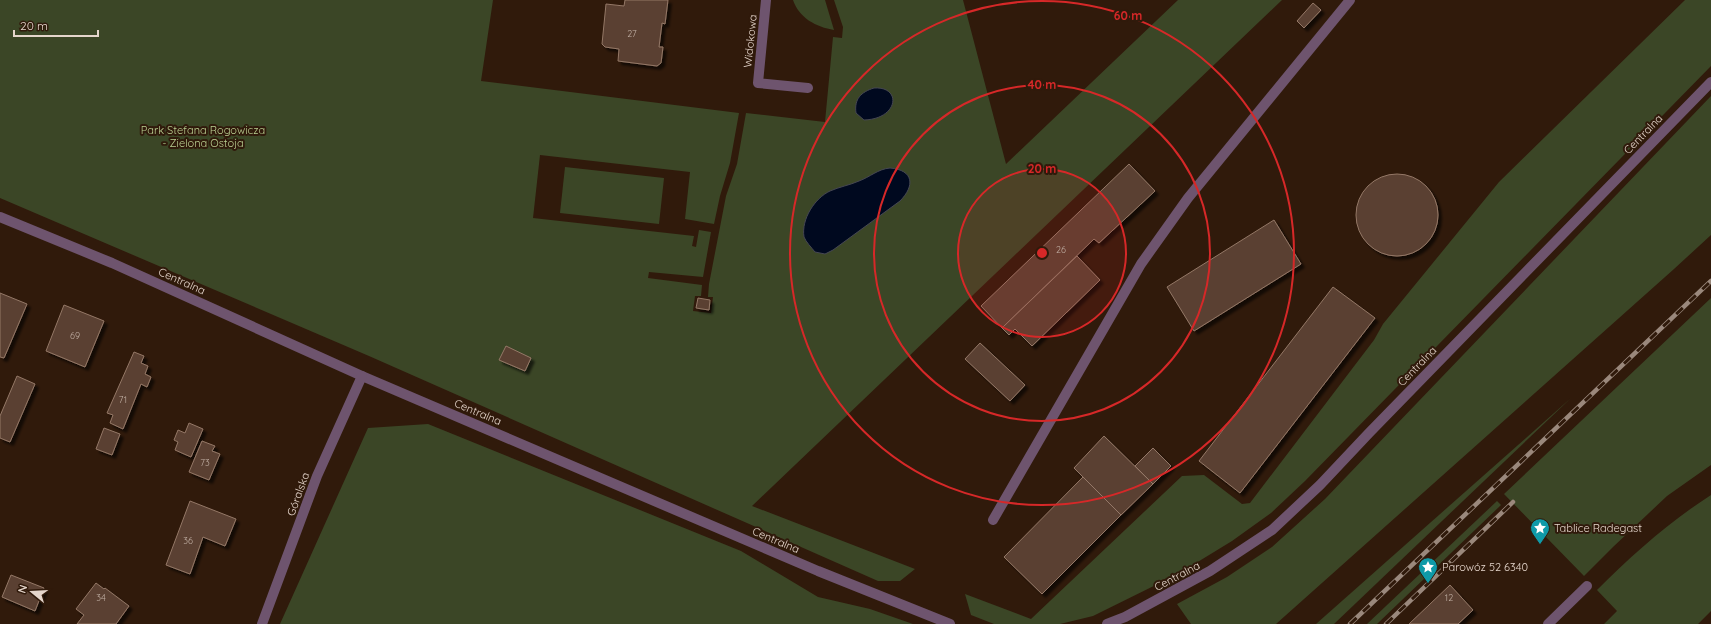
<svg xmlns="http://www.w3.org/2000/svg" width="1711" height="624" font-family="Quicksand,sans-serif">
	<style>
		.green { fill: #3b4626 }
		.water { fill: #00091f; stroke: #454653 }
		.building { fill: #5a4031; stroke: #947867; filter: url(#shadow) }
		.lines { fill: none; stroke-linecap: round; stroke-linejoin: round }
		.minor { stroke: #6e546e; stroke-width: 10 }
		.rail-casing { stroke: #9a887c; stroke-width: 4.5 }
		.rail { stroke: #301a0b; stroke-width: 3; stroke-dasharray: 9; stroke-linecap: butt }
		.ring { fill: none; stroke: #d62828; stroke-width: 2 }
		.labels { text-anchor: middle; stroke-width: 4; stroke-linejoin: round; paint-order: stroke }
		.number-label { font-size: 9px; fill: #c2b0a5 }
		.street-label { font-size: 11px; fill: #e5d6cc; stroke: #301a0b }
		.park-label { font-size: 11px; fill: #bad092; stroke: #301a0b }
		.poi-label { font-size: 11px; fill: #e5d6cc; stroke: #301a0b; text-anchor: start }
		.centre { fill: #d62828; stroke: #301a0b; stroke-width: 2 }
		.ring-label { font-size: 12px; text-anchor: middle; font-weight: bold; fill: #d62828; stroke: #301a0b; stroke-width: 4; stroke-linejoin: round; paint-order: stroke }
	</style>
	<defs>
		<filter id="shadow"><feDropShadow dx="3.5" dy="3.5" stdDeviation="1" flood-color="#0009"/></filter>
	</defs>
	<rect width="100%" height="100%" fill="#301a0b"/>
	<g class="green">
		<polygon points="0,0 493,0 481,81 739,113 730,163 720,196 714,224 685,219 690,172 540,155 533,218 694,236 692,246 696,247 699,230 711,232 703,277 649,272 648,278 702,285 701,296 695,296 693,311 711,313 713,297 708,297 709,284 726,196 737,164 746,113 825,122 833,37 842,38 843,27 834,0 963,0 1006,164 1178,0 1282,0 752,506 915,569 900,581 878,581 369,356 0,198"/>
		<path d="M793 0H825L834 30C816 27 799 18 793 0Z"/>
		<polygon points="1685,0 1711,0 1711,66 1305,481 1271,513 1232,541 1178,574 1093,616 1060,624 994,624 971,615 965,594 1031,619 1182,476 1204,475 1242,504 1250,503 1374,340 1383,324 1499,182"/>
		<polygon points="1711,96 1711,235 1674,269 1276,624 1191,624 1177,604 1227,577 1272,547 1325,499"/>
		<polygon points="565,167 664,178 659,224 560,213"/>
		<polygon points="1711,298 1711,465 1667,496 1613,547 1584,576 1504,494"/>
		<polygon points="1571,398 1334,624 1316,624"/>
		<polygon points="428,424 741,551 818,597 870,609 913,624 280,624 368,428"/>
		<path d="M1711 495V611L1698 624H1604L1617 611 1597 590C1633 554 1669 522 1711 495Z"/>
		<polygon points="1497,501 1501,505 1377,624 1367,624"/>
	</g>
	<g class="water">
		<path d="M874 88C902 86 899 119 864 120L856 113C854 99 861 92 874 88Z"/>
		<path d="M890 168C914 170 915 186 900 201L833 250 825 254 815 252C811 247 806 242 804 237 801 219 815 198 830 191 839 187 850 185 859 181 870 177 878 169 890 168Z"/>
	</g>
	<g class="building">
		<polygon points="625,0 668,0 665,24 662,23 659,47 663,47 661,63 657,66 618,61 619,49 605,47 602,44 606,4 624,6"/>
		<polygon points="1313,3 1321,10 1304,28 1297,21"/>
		<polygon points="1129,164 1155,191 1099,243 1094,239 1002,328 981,306"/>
		<circle cx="1397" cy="215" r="41"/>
		<polygon points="1274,220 1301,264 1194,331 1167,287"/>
		<polygon points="1077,256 1100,280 1032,346 1015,329 1009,335 1002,328"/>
		<polygon points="1333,287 1375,318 1240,493 1199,461"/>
		<polygon points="0,293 27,304 4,358 0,357"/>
		<polygon points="698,298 710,300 709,310 696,308"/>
		<polygon points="64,305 104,321 85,367 46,351"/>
		<polygon points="980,343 1025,385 1010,401 965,359"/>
		<polygon points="506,346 531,358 525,371 499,360"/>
		<polygon points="134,352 144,356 141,363 148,366 145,374 151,377 147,387 141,384 123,429 110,423 113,415 107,413"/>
		<polygon points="17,376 35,384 10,442 0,438 0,416"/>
		<polygon points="189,423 203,429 191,457 175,450 178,442 174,440 178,430 185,433"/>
		<polygon points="104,428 120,434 112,455 96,449"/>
		<polygon points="1104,436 1153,484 1121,515 1074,468"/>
		<polygon points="202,441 215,446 212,451 220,454 209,480 189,472"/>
		<polygon points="1153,448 1171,466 1153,484 1135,466"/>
		<polygon points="1083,477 1121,515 1042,594 1004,557"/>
		<polygon points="190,501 236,519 225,546 203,537 190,574 166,565"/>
		<polygon points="11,575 44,588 35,611 2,597"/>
		<polygon points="96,583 104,589 105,588 129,606 116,624 77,624 84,615 76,609"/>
		<polygon points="1450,585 1473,610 1458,624 1409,624"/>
	</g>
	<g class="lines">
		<g class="minor">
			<polyline points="766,0 758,83 808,88"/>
			<polyline points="0,217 112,263 362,376 818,571 950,624"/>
			<polyline points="993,520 1141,264 1188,198 1350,0"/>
			<polyline points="262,624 317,476 362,376"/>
			<polyline points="1107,624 1125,617 1210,571 1272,530 1320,485 1369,433 1711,82"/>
			<polyline points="1548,624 1587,586"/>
		</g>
		<defs>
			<g id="rail">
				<polyline points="1350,624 1711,281"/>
				<polyline points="1386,624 1513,502"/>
			</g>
		</defs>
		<use href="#rail" class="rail-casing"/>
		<use href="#rail" class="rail"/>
	</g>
	<circle cx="1042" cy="253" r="84" fill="#d62828" fill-opacity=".12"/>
	<g class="ring">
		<circle cx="1042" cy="253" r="84"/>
		<circle cx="1042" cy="253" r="168"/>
		<circle cx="1042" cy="253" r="252"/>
	</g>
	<defs>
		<symbol id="sight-pin" viewBox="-11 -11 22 30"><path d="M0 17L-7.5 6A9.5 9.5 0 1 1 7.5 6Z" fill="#0f9aa8" stroke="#301a0b"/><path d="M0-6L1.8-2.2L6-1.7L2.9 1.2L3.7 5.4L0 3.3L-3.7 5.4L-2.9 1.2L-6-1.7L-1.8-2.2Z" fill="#fff"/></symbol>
	</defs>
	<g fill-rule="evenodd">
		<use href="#sight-pin" x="1529" y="517" width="22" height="30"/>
		<use href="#sight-pin" x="1417" y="556" width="22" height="30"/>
	</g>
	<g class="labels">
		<g class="number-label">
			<text x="632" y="37">27</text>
			<text x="1061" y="253">26</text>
			<text x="75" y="339">69</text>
			<text x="123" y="403">71</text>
			<text x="205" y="466">73</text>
			<text x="188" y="544">36</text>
			<text x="101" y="601">34</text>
			<text x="1449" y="601">12</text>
		</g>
		<g class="street-label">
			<text transform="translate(750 41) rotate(-84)" y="4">Widokowa</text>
			<text transform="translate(1643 134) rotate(-46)" y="4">Centralna</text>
			<text transform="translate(182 281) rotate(24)" y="4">Centralna</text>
			<text transform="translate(1417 366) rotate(-46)" y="4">Centralna</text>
			<text transform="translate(478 412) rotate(23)" y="4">Centralna</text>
			<text transform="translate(298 494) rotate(-70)" y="4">Góralska</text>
			<text transform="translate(776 540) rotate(23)" y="4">Centralna</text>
			<text transform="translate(1177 576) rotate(-28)" y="4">Centralna</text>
		</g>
		<g class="park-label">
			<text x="203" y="134">Park Stefana Rogowicza<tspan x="203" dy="13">- Zielona Ostoja</tspan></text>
		</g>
		<g class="poi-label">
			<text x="1554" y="532">Tablice Radegast</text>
			<text x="1442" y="571">Parowóz 52 6340</text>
		</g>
	</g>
	<circle cx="1042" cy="253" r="6" class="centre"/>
	<g class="ring-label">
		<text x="1128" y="20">60 m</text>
		<text x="1042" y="89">40 m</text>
		<text x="1042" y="173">20 m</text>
	</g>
	<g transform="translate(32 592) rotate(288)" stroke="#301a0b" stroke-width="3" paint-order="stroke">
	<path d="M0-3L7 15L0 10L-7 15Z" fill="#e5d6cc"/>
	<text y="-6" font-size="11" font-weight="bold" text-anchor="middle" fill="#e5d6cc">N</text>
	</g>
	<path d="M14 30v6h84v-6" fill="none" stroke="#e5d6cc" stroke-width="2"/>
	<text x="20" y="30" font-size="12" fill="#e5d6cc" stroke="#301a0b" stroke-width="3" paint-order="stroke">20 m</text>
</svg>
